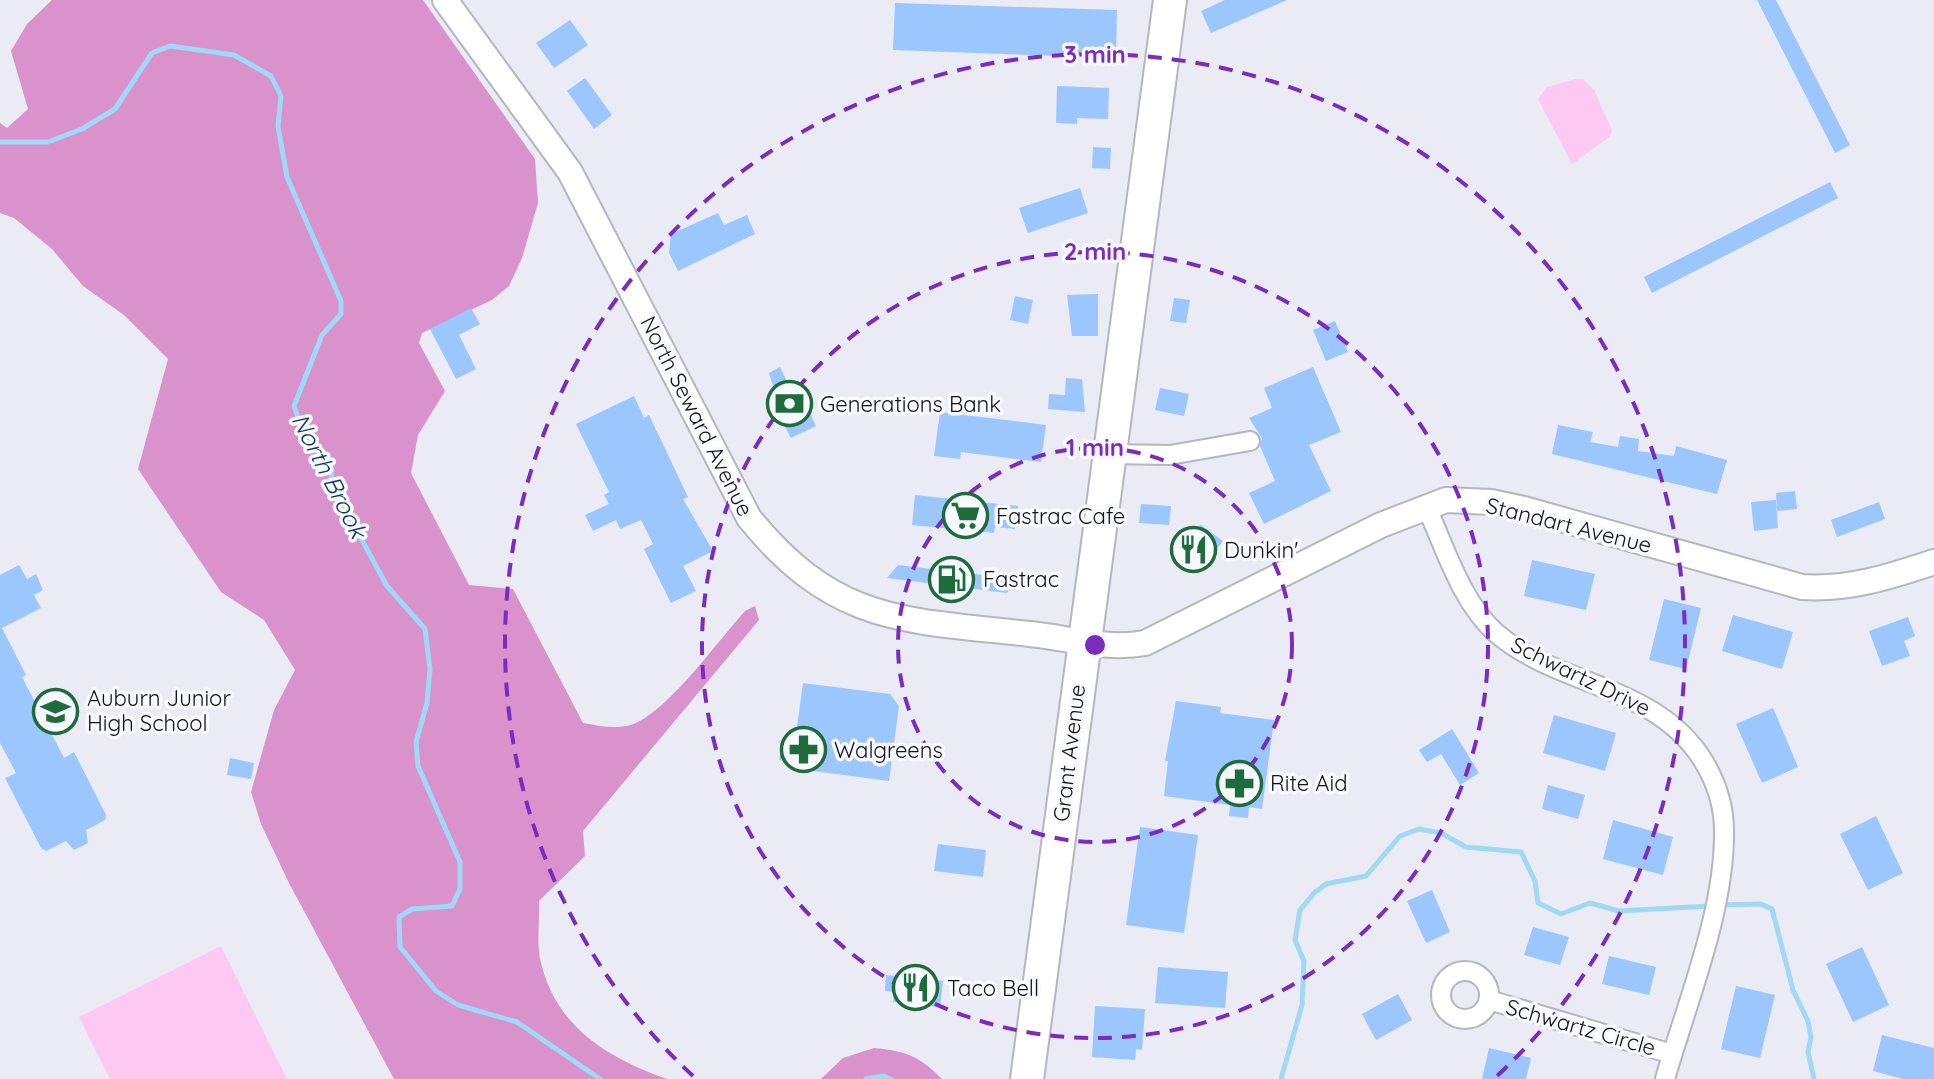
<svg xmlns="http://www.w3.org/2000/svg" width="1934" height="1079" font-family="Quicksand,sans-serif">
	<style>
		.green { fill: #fdc9f2 }
		.forest { fill: #da92cd }
		.lines { fill: none; stroke-linecap: round; stroke-linejoin: round }
		.stream { stroke: #a0d9f4; stroke-width: 5 }
		.building { fill: #9bc6fe }
		.minor-casing { stroke: #b5b6bf; stroke-width: 22 }
		.tertiary-casing { stroke: #b5b6bf; stroke-width: 28 }
		.trunk-casing { stroke: #b5b6bf; stroke-width: 36 }
		.minor { stroke: #fff; stroke-width: 18 }
		.tertiary { stroke: #fff; stroke-width: 24 }
		.trunk { stroke: #fff; stroke-width: 32 }
		.ring { fill: none; stroke: #7b2cbf; stroke-width: 4; stroke-dasharray: 14 10 }
		.labels { text-anchor: middle; stroke-width: 7; stroke-linejoin: round; paint-order: stroke }
		.poi-label { font-size: 22px; fill: #121215; stroke: #f8f9ff; text-anchor: start }
		.street-label { font-size: 22px; fill: #121215; stroke: #f8f9ff }
		.water-label { font-size: 24px; font-style: italic; fill: #0c3b4e; stroke: #f8f9ff }
		.centre { fill: #7b2cbf; stroke: #f8f9ff; stroke-width: 4 }
		.ring-label { font-size: 24px; text-anchor: middle; font-weight: bold; fill: #7b2cbf; stroke: #f8f9ff; stroke-width: 7; stroke-linejoin: round; paint-order: stroke }
	</style>
	<rect width="100%" height="100%" fill="#eaebf5"/>
	<g class="green">
		<polygon points="1575,79 1583,79 1594,90 1612,130 1609,137 1572,164 1538,99 1547,87"/>
		<polygon points="221,946 287,1079 110,1079 79,1017"/>
	</g>
	<g class="forest">
		<path d="M52 0H423L535 159 538 203 522 258 509 286 492 300 422 333 419 343 445 391 418 435 411 473 469 585 513 589 583 723C600 726 621 731 638 722 673 704 717 642 745 611L755 606 759 620 583 831 585 856 539 901C540 921 536 945 541 963 557 1028 608 1058 667 1079H394L289 883 261 824 251 792 274 710 295 670 264 620 221 592 138 469 168 359 124 315 83 286 52 249 14 218 0 213V123L7 128 28 109 11 51 27 24Z"/>
		<path d="M874 1048C906 1051 919 1056 942 1079H821L843 1058Z"/>
	</g>
	<g class="lines">
		<g class="stream">
			<polyline points="0,142 48,142 82,129 115,109 152,53 170,46 234,55 271,76 281,96 278,126 287,177 341,301 341,314 322,335 294,406 302,429 332,470 331,483 387,586 425,629 430,669 427,703 416,742 418,766 460,862 460,889 452,906 412,909 399,917 400,947 436,991 458,1005 517,1022 600,1079"/>
			<polyline points="1720,905 1761,904 1772,909 1793,990 1808,1021 1811,1037 1808,1052 1814,1079"/>
			<polyline points="866,1079 883,1076 891,1079"/>
			<polyline points="1281,1079 1302,1005 1304,961 1295,940 1300,910 1314,893 1326,884 1366,876 1400,836 1419,829 1441,833 1466,847 1521,852 1535,881 1538,903 1561,914 1590,903 1619,911 1710,906"/>
		</g>
	</g>
	<g class="building">
		<polygon points="1225,0 1287,0 1211,33 1201,11"/>
		<polygon points="1757,0 1776,0 1850,145 1835,153"/>
		<polygon points="895,3 1117,10 1116,58 893,50"/>
		<polygon points="570,20 588,45 554,68 536,43"/>
		<polygon points="585,78 612,115 594,129 567,91"/>
		<polygon points="1057,86 1109,88 1108,119 1077,118 1077,124 1056,123"/>
		<polygon points="1093,147 1111,148 1110,169 1092,168"/>
		<polygon points="1830,182 1838,198 1652,293 1644,277"/>
		<polygon points="1080,188 1088,213 1028,233 1019,208"/>
		<polygon points="718,213 724,225 747,215 755,234 678,271 669,253 671,234"/>
		<polygon points="1098,294 1098,336 1072,336 1067,295"/>
		<polygon points="1015,296 1033,300 1028,324 1010,320"/>
		<polygon points="1174,298 1190,300 1186,323 1170,321"/>
		<polygon points="471,308 480,324 459,335 476,369 456,379 430,329"/>
		<polygon points="1335,321 1348,352 1326,361 1313,330"/>
		<polygon points="780,367 790,388 797,385 816,426 791,438 768,395 775,392 769,373"/>
		<polygon points="1313,367 1341,432 1309,445 1331,491 1264,524 1249,493 1275,481 1260,446 1262,438 1249,418 1272,408 1264,388"/>
		<polygon points="1066,378 1082,379 1085,412 1048,409 1049,394 1065,395"/>
		<polygon points="1160,388 1189,394 1184,416 1155,410"/>
		<polygon points="634,396 644,418 649,415 688,497 683,499 713,551 683,566 696,591 671,603 644,549 653,544 641,520 620,529 616,520 593,531 585,515 609,504 604,495 609,492 576,424"/>
		<polygon points="940,412 1046,425 1041,462 961,452 960,459 934,456"/>
		<polygon points="1558,425 1593,432 1590,442 1618,447 1620,436 1639,439 1638,451 1674,456 1676,446 1727,460 1717,494 1552,454"/>
		<polygon points="1795,491 1797,509 1777,511 1776,493"/>
		<polygon points="915,495 1018,506 1015,529 995,527 994,533 912,525"/>
		<polygon points="1776,500 1778,528 1754,531 1751,502"/>
		<polygon points="1879,502 1885,519 1837,537 1831,520"/>
		<polygon points="1141,504 1171,506 1169,525 1139,523"/>
		<polygon points="1201,525 1223,541 1200,571 1173,550 1187,532"/>
		<polygon points="1532,560 1595,574 1586,610 1524,596"/>
		<polygon points="19,565 27,579 36,574 43,590 34,595 41,608 2,628 26,675 22,677 64,758 74,752 106,815 105,820 86,830 88,843 74,850 66,841 46,851 41,848 5,778 16,773 0,743 0,575"/>
		<polygon points="898,565 1017,579 1007,593 887,578"/>
		<polygon points="1664,599 1701,608 1686,669 1649,660"/>
		<polygon points="1733,615 1793,632 1782,669 1722,651"/>
		<polygon points="1908,617 1915,636 1904,641 1910,656 1882,666 1869,631"/>
		<polygon points="803,683 890,694 899,706 889,781 791,768 792,762 779,760 782,740 795,742"/>
		<polygon points="1176,701 1221,707 1220,713 1274,720 1262,809 1249,807 1248,818 1229,816 1230,805 1164,796 1168,761 1165,761"/>
		<polygon points="1773,708 1798,767 1762,783 1736,724"/>
		<polygon points="1554,715 1616,733 1605,771 1543,753"/>
		<polygon points="1452,729 1479,773 1460,785 1441,754 1427,762 1419,750"/>
		<polygon points="230,758 254,763 251,779 227,775"/>
		<polygon points="1548,785 1585,795 1578,819 1542,809"/>
		<polygon points="1876,816 1903,873 1868,890 1840,834"/>
		<polygon points="1613,820 1673,837 1663,875 1603,859"/>
		<polygon points="1140,827 1198,835 1184,933 1126,925"/>
		<polygon points="938,844 986,850 983,877 934,871"/>
		<polygon points="1432,890 1450,932 1426,943 1407,901"/>
		<polygon points="1533,927 1569,937 1560,965 1524,955"/>
		<polygon points="1862,947 1889,1005 1853,1022 1826,964"/>
		<polygon points="1609,956 1656,967 1649,995 1602,984"/>
		<polygon points="1158,967 1228,972 1225,1008 1155,1003"/>
		<polygon points="886,975 943,981 940,1007 893,1002 894,992 885,991"/>
		<polygon points="1736,986 1775,995 1760,1058 1721,1049"/>
		<polygon points="1398,994 1412,1020 1376,1040 1362,1014"/>
		<polygon points="1095,1006 1145,1009 1142,1050 1136,1049 1135,1060 1092,1057"/>
		<polygon points="1882,1035 1934,1048 1934,1079 1903,1079 1873,1071"/>
		<polygon points="1489,1048 1531,1058 1526,1079 1482,1079"/>
	</g>
	<g class="lines">
		<defs>
			<g id="minor">
				<polyline points="1109,454 1170,455 1250,441"/>
				<path d="M1426 506C1445 547 1461 602 1496 633 1560 688 1657 684 1704 762 1716 782 1724 807 1724 831 1725 911 1687 1002 1665 1079"/>
				<circle cx="1465" cy="995" r="24"/>
				<polyline points="1489,1000 1672,1054"/>
			</g>
			<path id="tertiary" d="M445 0 570 172 749 518C835 624 904 620 1030 634 1069 638 1106 650 1145 643L1381 525 1446 500 1491 502 1524 509 1802 587C1849 590 1889 577 1934 562"/>
			<polyline id="trunk" points="1027,1079 1170,0"/>
		</defs>
		<use href="#minor" class="minor-casing"/>
		<use href="#tertiary" class="tertiary-casing"/>
		<use href="#trunk" class="trunk-casing"/>
		<use href="#minor" class="minor"/>
		<use href="#tertiary" class="tertiary"/>
		<use href="#trunk" class="trunk"/>
	</g>
	<g class="ring">
		<circle cx="1095" cy="645" r="197"/>
		<circle cx="1095" cy="645" r="393"/>
		<path d="M693 1076A590 590 0 1 1 1497 1076"/>
	</g>
	<defs>
		<symbol id="bank-ring" viewBox="-11 -11 22 22"><circle r="9.5" fill="#f8f9ff" stroke="#1e6c3b" stroke-width="1.5"/><path d="M-6-4H6V4H-6ZM0-2.3a2.3 2.3 0 1 0 0 4.6a2.3 2.3 0 1 0 0-4.6Z" fill="#1e6c3b"/></symbol>
		<symbol id="supermarket-ring" viewBox="-11 -11 22 22"><circle r="9.5" fill="#f8f9ff" stroke="#1e6c3b" stroke-width="1.5"/><path d="M-6-5.5h2.5l.6 2H6L4.5 2H-2.5L-4.4-4H-6ZM-1.5 3.2a1.3 1.3 0 1 0 .1 0ZM3 3.2a1.3 1.3 0 1 0 .1 0Z" fill="#1e6c3b"/></symbol>
		<symbol id="restaurant-ring" viewBox="-11 -11 22 22"><circle r="9.5" fill="#f8f9ff" stroke="#1e6c3b" stroke-width="1.5"/><path d="M-5-6h1v4h1v-4h1v4h1v-4h1v5L-1.5 .5V6h-2V.5L-5-1ZM5-6V6H3V1.5H1.5Q1.5-4 5-6Z" fill="#1e6c3b"/></symbol>
		<symbol id="fuel-ring" viewBox="-11 -11 22 22"><circle r="9.5" fill="#f8f9ff" stroke="#1e6c3b" stroke-width="1.5"/><path d="M-5.5-6h7V0h2V4h1.3V-2.5L3-4.5l.8-.8L6-3V5H2.5V1h-1V6h-7ZM-4.2-4.7v3.2H.2V-4.7Z" fill="#1e6c3b"/></symbol>
		<symbol id="school-ring" viewBox="-11 -11 22 22"><circle r="9.5" fill="#f8f9ff" stroke="#1e6c3b" stroke-width="1.5"/><path d="M0-5L7-2L0 1L-7-2ZM-4 1L0 2.5L4 1V4Q0 6-4 4Z" fill="#1e6c3b"/></symbol>
		<symbol id="pharmacy-ring" viewBox="-11 -11 22 22"><circle r="9.5" fill="#f8f9ff" stroke="#1e6c3b" stroke-width="1.5"/><path d="M-2-6h4v4h4v4h-4v4h-4v-4h-4v-4h4Z" fill="#1e6c3b"/></symbol>
	</defs>
	<g fill-rule="evenodd">
		<use href="#bank-ring" x="764" y="378" width="51" height="51"/>
		<use href="#supermarket-ring" x="940" y="490" width="51" height="51"/>
		<use href="#restaurant-ring" x="1168" y="524" width="51" height="51"/>
		<use href="#fuel-ring" x="926" y="554" width="51" height="51"/>
		<use href="#school-ring" x="30" y="686" width="51" height="51"/>
		<use href="#pharmacy-ring" x="778" y="724" width="51" height="51"/>
		<use href="#pharmacy-ring" x="1214" y="758" width="51" height="51"/>
		<use href="#restaurant-ring" x="890" y="962" width="51" height="51"/>
	</g>
	<g class="labels">
		<g class="poi-label">
			<text x="820" y="412">Generations Bank</text>
			<text x="996" y="524">Fastrac Cafe</text>
			<text x="1224" y="558">Dunkin'</text>
			<text x="983" y="587">Fastrac</text>
			<text x="87" y="706">Auburn Junior<tspan x="87" dy="25">High School</tspan></text>
			<text x="834" y="758">Walgreens</text>
			<text x="1270" y="791">Rite Aid</text>
			<text x="947" y="996">Taco Bell</text>
		</g>
		<g class="street-label">
			<text transform="translate(697 416) rotate(63)" y="8">North Seward Avenue</text>
			<text transform="translate(1569 525) rotate(14)" y="8">Standart Avenue</text>
			<text transform="translate(1581 676) rotate(26)" y="8">Schwartz Drive</text>
			<text transform="translate(1069 753) rotate(-83)" y="8">Grant Avenue</text>
			<text transform="translate(1581 1027) rotate(16)" y="8">Schwartz Circle</text>
		</g>
		<g class="water-label">
			<text transform="translate(329 476) rotate(63)" y="8">North Brook</text>
		</g>
	</g>
	<circle cx="1095" cy="645" r="12" class="centre"/>
	<g class="ring-label">
		<text x="1095" y="63">3 min</text>
		<text x="1095" y="260">2 min</text>
		<text x="1095" y="456">1 min</text>
	</g>
</svg>
